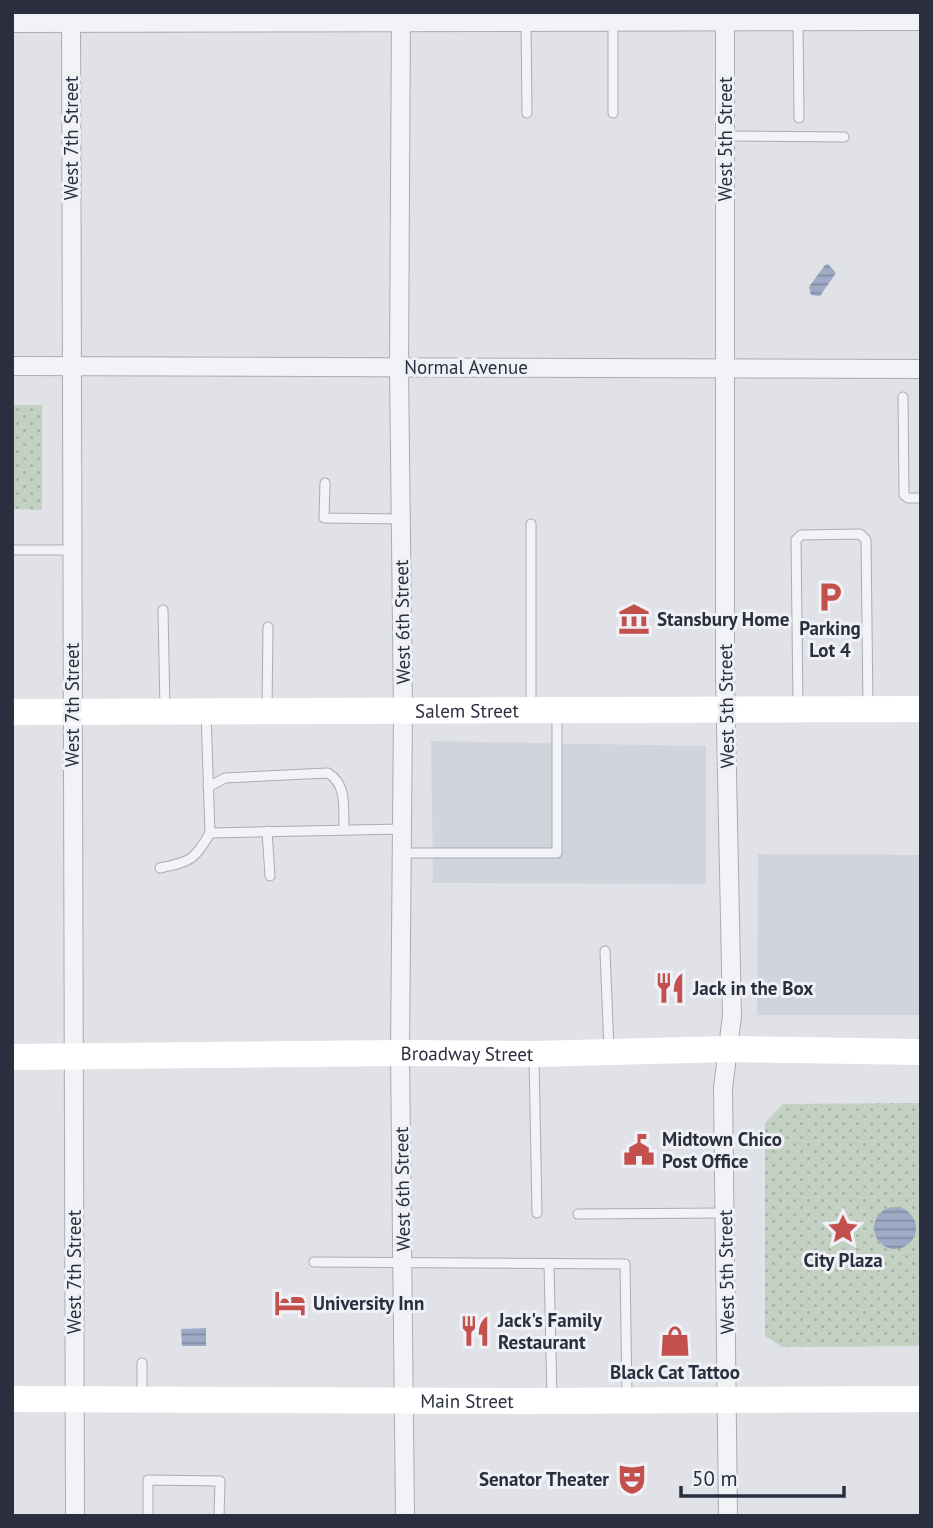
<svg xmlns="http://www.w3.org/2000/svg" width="933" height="1528" font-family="'PT Sans',sans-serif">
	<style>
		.built { fill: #d2d4dd }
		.grass { fill: url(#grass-dots) }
		.water { fill: url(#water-rules) }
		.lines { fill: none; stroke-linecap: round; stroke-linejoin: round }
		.lane-casing { stroke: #a9acb5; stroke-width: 11 }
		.street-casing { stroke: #a9acb5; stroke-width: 20 }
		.lane { stroke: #f2f3f6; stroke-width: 9 }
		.street { stroke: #f2f3f6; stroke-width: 18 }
		.secondary { stroke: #fff; stroke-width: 26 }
		.labels { text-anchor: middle; stroke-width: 6; stroke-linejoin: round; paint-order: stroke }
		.street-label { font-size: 19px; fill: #2a2e3e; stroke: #eff1f6 }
		.poi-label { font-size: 19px; font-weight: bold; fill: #2a2e3e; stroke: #eff1f6; text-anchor: start }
	</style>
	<defs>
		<pattern id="grass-dots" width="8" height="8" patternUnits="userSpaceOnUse" patternTransform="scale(1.75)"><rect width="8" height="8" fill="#c3d1c2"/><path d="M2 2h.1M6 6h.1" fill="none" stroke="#a8b4a8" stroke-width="1.8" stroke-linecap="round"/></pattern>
		<pattern id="water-rules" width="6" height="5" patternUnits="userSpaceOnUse" patternTransform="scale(1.75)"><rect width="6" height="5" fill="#9eaac5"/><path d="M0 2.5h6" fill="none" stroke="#818ba1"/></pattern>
	</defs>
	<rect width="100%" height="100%" fill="#e0e2e8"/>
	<g class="built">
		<polygon points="431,741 706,746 706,884 428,883 433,882"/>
		<polygon points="758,854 921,855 921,1015 757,1015"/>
	</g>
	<g class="grass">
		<polygon points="12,405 42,405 42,510 12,509"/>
		<polygon points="921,1103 921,1346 782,1347 765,1336 765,1123 783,1104"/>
	</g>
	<g class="water">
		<polygon points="828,264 836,273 820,296 811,295 809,287 825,265"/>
		<circle cx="895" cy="1228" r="21"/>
		<polygon points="206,1328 206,1346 182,1346 181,1329"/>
	</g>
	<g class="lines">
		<defs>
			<g id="lane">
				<polyline points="613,21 613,113"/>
				<polyline points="798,21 799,118"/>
				<polyline points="526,22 527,113"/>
				<polyline points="725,136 844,137"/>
				<polyline points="903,397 904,495 908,498 921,498"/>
				<polyline points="325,483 324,518 401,519"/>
				<polyline points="12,550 72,550"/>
				<polyline points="163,610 165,710"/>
				<polyline points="798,707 796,540 801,535 860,534 866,540 868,708"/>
				<polyline points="531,708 531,524"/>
				<polyline points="267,709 268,627"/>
				<polyline points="206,713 210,833 403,829"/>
				<path d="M208 787 225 778 328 773C348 785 343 810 344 830"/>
				<polyline points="267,831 270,876"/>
				<polyline points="402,853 557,853 557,712"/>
				<path d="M160 868C190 862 195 860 210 833"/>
				<polyline points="605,951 609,1050"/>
				<polyline points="534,1057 537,1213"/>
				<polyline points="578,1214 725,1213"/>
				<polyline points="314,1262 625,1264 627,1398"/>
				<polyline points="549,1264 552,1399"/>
				<polyline points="142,1396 142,1363"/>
				<polyline points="148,1516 148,1480 220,1481 219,1516"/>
			</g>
			<g id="street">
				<polyline points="71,12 75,1516"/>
				<polyline points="401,12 399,367 403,711 400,1053 405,1516"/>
				<polyline points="725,12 725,677 732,1016 723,1088 728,1516"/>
				<polyline points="12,23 921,21"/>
				<polyline points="12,366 921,369"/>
			</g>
		</defs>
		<use href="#lane" class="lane-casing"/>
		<use href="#street" class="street-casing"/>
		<use href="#lane" class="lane"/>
		<use href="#street" class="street"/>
		<g class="secondary">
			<path id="s1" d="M12 712 921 709"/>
			<path id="s2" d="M12 1057 400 1053 534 1054 728 1049 921 1052"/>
			<path id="s3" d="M12 1399 529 1401 921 1399"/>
		</g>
	</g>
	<defs>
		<symbol id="parking-bare" viewBox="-9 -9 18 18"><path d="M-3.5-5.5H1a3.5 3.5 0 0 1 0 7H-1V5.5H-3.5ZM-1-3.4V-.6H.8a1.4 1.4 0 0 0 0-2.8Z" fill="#c4504e" stroke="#eff1f6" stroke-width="2.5" paint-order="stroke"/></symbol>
		<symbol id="museum-bare" viewBox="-9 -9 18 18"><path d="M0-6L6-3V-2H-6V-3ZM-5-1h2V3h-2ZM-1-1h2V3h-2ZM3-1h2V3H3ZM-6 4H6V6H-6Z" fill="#c4504e" stroke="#eff1f6" stroke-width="2.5" paint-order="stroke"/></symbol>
		<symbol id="restaurant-bare" viewBox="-9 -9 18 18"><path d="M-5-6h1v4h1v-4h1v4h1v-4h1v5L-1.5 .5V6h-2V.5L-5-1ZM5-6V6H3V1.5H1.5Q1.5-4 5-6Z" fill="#c4504e" stroke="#eff1f6" stroke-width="2.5" paint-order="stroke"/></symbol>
		<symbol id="civic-bare" viewBox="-9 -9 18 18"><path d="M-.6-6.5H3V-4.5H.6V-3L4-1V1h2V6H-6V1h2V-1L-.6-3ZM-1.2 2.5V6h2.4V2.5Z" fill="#c4504e" stroke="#eff1f6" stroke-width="2.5" paint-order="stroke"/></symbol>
		<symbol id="sight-bare" viewBox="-9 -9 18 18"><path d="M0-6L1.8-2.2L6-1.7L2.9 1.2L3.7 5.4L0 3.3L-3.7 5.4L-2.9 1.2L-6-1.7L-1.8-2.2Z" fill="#c4504e" stroke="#eff1f6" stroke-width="2.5" paint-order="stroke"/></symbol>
		<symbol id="hotel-bare" viewBox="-9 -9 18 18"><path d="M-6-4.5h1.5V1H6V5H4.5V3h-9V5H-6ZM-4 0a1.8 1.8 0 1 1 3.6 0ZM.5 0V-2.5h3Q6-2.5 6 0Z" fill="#c4504e" stroke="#eff1f6" stroke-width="2.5" paint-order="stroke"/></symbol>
		<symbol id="shop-bare" viewBox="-9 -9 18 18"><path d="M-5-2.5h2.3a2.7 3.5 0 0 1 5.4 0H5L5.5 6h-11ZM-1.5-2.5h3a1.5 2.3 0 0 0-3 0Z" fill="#c4504e" stroke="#eff1f6" stroke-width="2.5" paint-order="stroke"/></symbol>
		<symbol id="theatre-bare" viewBox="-9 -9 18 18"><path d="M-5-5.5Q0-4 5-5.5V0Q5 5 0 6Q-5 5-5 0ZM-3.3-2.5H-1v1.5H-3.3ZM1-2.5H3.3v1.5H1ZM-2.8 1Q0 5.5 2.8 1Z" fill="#c4504e" stroke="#eff1f6" stroke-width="2.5" paint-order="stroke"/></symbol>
	</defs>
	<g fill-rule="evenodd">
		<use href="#parking-bare" x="808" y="575" width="44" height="44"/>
		<use href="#museum-bare" x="612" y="597" width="44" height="44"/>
		<use href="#restaurant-bare" x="648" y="966" width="44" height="44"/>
		<use href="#civic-bare" x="617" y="1128" width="44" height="44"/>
		<use href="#sight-bare" x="821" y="1207" width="44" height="44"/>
		<use href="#hotel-bare" x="268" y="1281" width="44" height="44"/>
		<use href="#restaurant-bare" x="453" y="1309" width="44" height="44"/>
		<use href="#shop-bare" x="653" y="1319" width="44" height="44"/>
		<use href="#theatre-bare" x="610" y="1457" width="44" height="44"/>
	</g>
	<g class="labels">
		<g class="street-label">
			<text transform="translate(71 138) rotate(-90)" y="7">West 7th Street</text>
			<text transform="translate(725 139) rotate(-90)" y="7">West 5th Street</text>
			<text x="466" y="374">Normal Avenue</text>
			<text transform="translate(402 622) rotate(-91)" y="7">West 6th Street</text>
			<text transform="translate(72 705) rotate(-90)" y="7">West 7th Street</text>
			<text transform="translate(726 706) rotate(-91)" y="7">West 5th Street</text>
			<text dy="7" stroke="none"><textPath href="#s1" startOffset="455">Salem Street</textPath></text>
			<text dy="7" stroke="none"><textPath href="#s2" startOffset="455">Broadway Street</textPath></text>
			<text transform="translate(402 1189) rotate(-91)" y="7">West 6th Street</text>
			<text transform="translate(74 1272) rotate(-90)" y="7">West 7th Street</text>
			<text transform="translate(726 1272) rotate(-91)" y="7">West 5th Street</text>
			<text dy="7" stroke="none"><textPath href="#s3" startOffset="455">Main Street</textPath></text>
		</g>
		<g class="poi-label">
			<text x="657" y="626">Stansbury Home</text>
			<text x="830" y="635" text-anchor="middle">Parking<tspan x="830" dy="22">Lot 4</tspan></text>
			<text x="693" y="995">Jack in the Box</text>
			<text x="662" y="1146">Midtown Chico<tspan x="662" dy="22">Post Office</tspan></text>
			<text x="843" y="1267" text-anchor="middle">City Plaza</text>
			<text x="313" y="1310">University Inn</text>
			<text x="498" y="1327">Jack's Family<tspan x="498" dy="22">Restaurant</tspan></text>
			<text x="675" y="1379" text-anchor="middle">Black Cat Tattoo</text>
			<text x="609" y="1486" text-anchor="end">Senator Theater</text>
		</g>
	</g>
	<rect width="933" height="1528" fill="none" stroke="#2a2e3e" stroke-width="28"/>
	<path d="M681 1486v10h163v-10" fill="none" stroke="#2a2e3e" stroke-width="3.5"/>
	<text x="692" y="1486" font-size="21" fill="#2a2e3e" stroke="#eff1f6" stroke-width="5" paint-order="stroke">50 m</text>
</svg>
